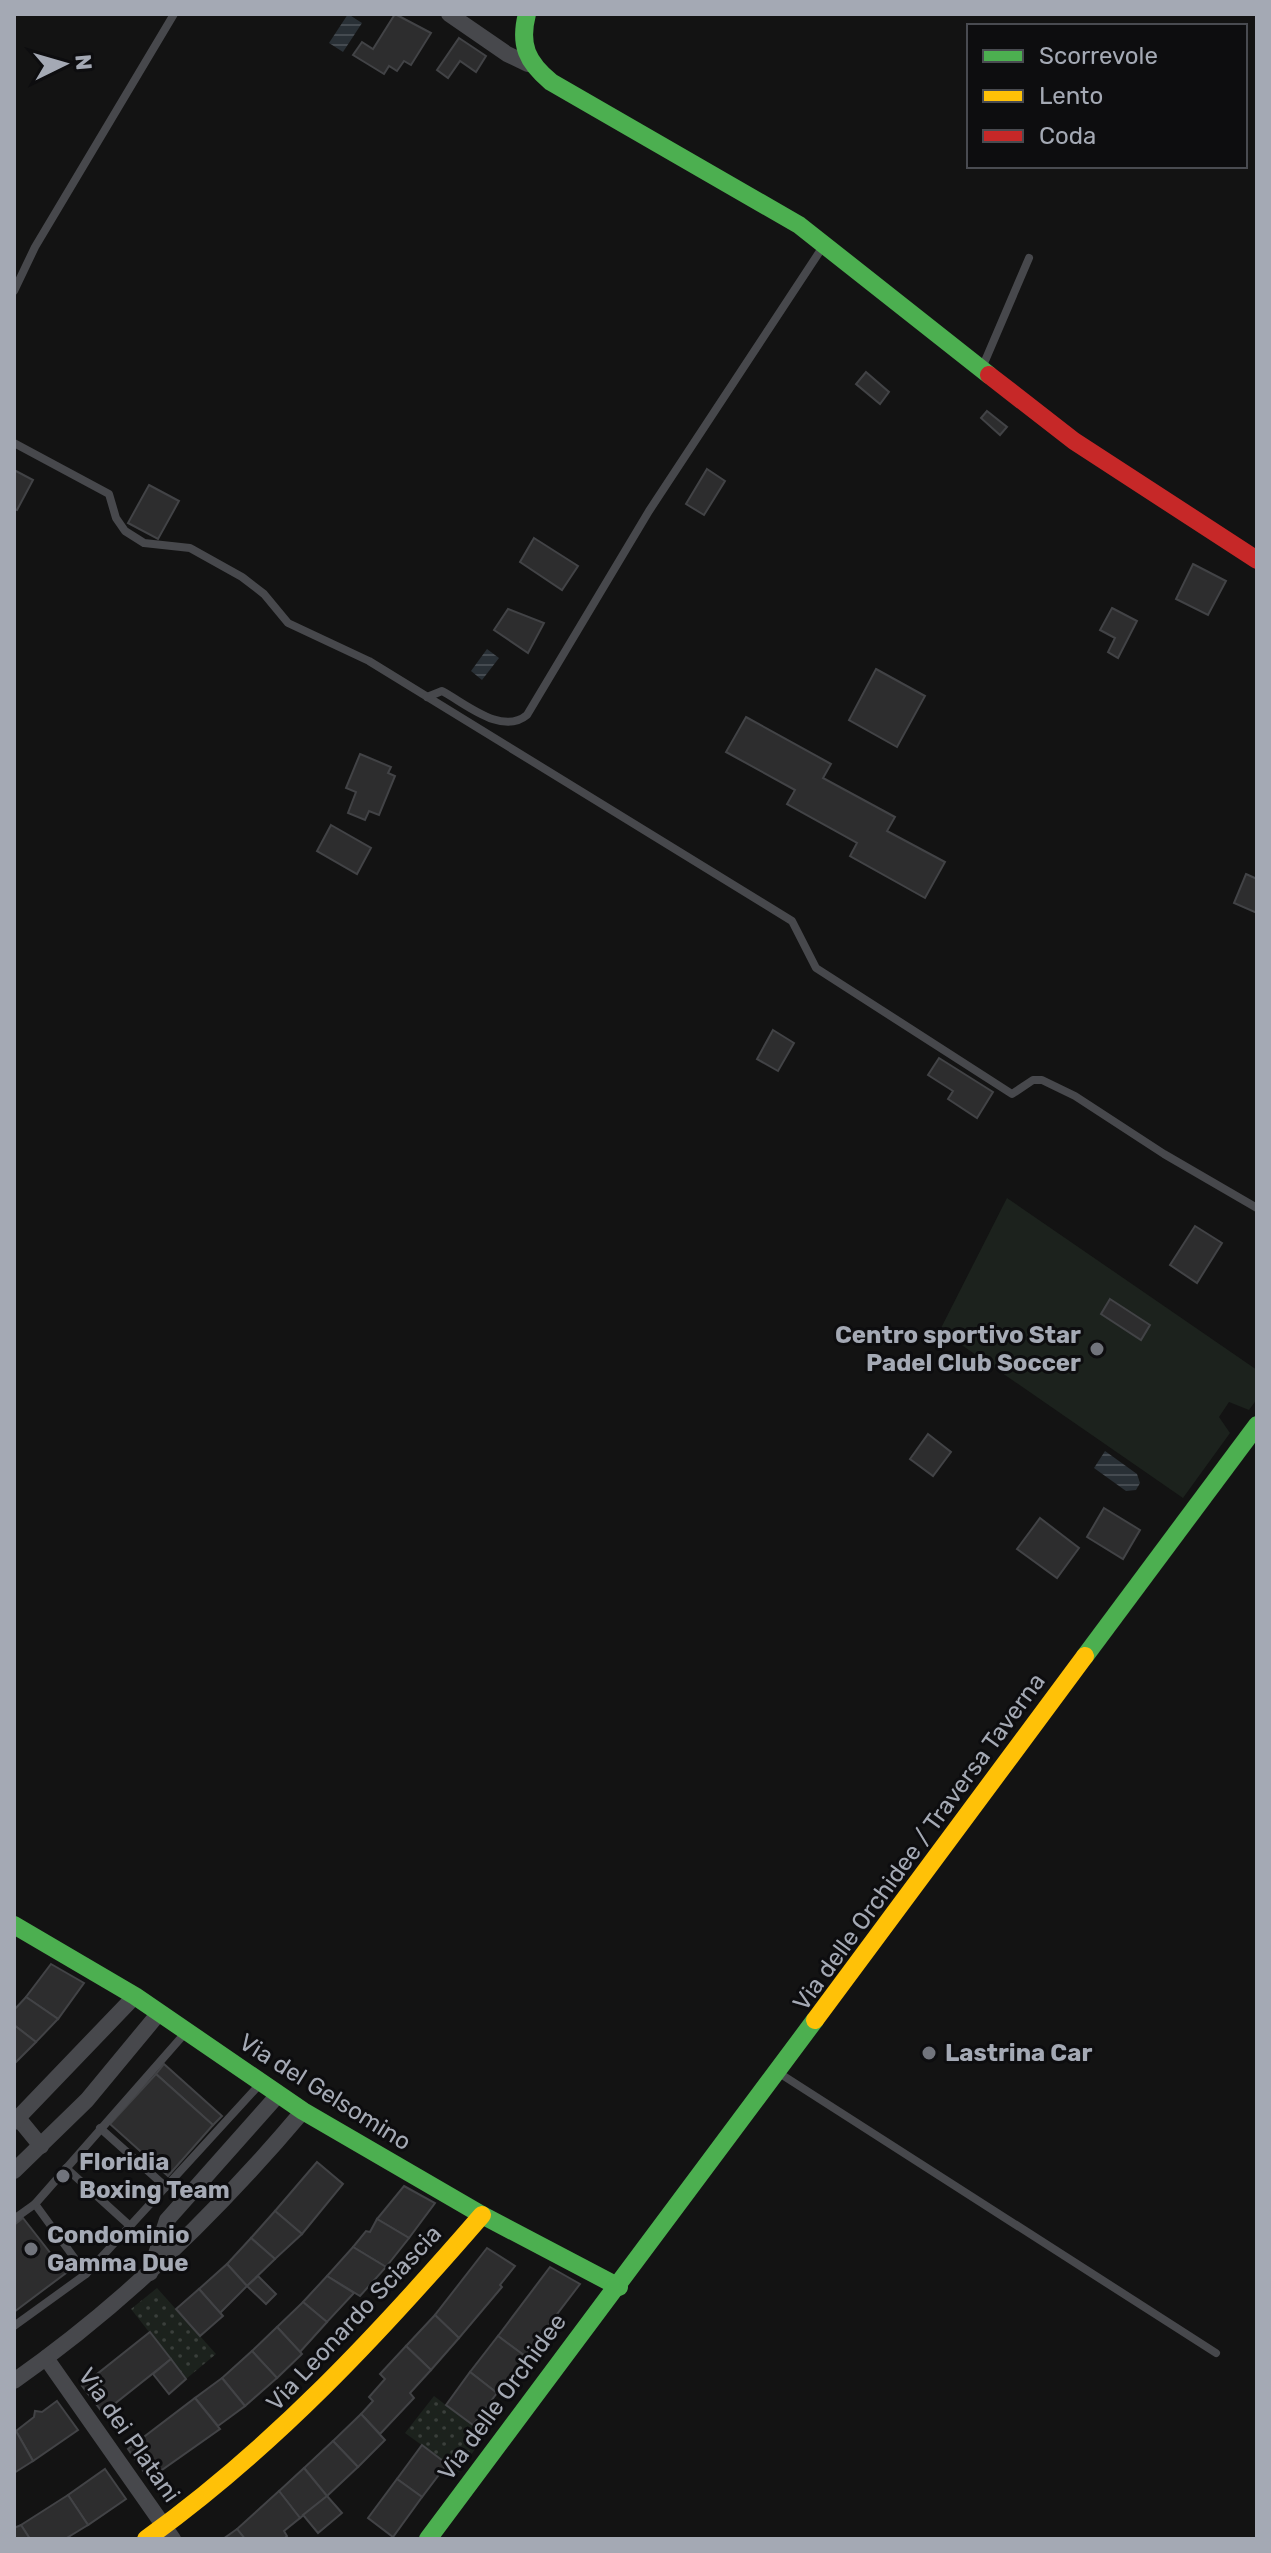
<svg xmlns="http://www.w3.org/2000/svg" width="1271" height="2553" font-family="Rubik,sans-serif">
	<style>
		.grass { fill: url(#grass-dots) }
		.pitch { fill: #1c221d }
		.water { fill: url(#water-rules) }
		.building { fill: #2d2d2e; stroke: #424346; stroke-width: 2 }
		.lines { fill: none; stroke-linecap: round; stroke-linejoin: round }
		.lane { stroke: #47484c; stroke-width: 8 }
		.street { stroke: #47484c; stroke-width: 16 }
		.fast { stroke: #4caf50; stroke-width: 18 }
		.slow { stroke: #ffc107; stroke-width: 18 }
		.jam { stroke: #c62828; stroke-width: 18 }
		.poi-dot { fill: #71747c; stroke: #0d0d0f; stroke-width: 3 }
		.labels { text-anchor: middle; stroke-width: 6; stroke-linejoin: round; paint-order: stroke }
		.poi-label { font-size: 24px; font-weight: bold; fill: #a4a9b4; stroke: #0d0d0f; text-anchor: start }
		.street-label { font-size: 24px; fill: #a4a9b4; stroke: #0d0d0f }
	</style>
	<defs>
		<pattern id="grass-dots" width="8" height="8" patternUnits="userSpaceOnUse" patternTransform="scale(2)"><rect width="8" height="8" fill="#1c221d"/><path d="M2 2h.1M6 6h.1" fill="none" stroke="#3a3f3b" stroke-width="1.8" stroke-linecap="round"/></pattern>
		<pattern id="water-rules" width="6" height="5" patternUnits="userSpaceOnUse" patternTransform="scale(2)"><rect width="6" height="5" fill="#293036"/><path d="M0 2.5h6" fill="none" stroke="#454b51"/></pattern>
	</defs>
	<rect width="100%" height="100%" fill="#131313"/>
	<g class="grass">
		<polygon points="157,2288 216,2354 186,2379 131,2309"/>
		<polygon points="434,2396 485,2435 459,2472 405,2433"/>
	</g>
	<polygon class="pitch" points="1007,1198 1257,1370 1257,1399 1249,1410 1229,1402 1219,1417 1230,1433 1183,1498 940,1330"/>
	<g class="water">
		<polygon points="348,14 362,23 343,52 329,43"/>
		<polygon points="487,649 499,658 482,680 471,671"/>
		<polygon points="1105,1451 1137,1474 1140,1483 1136,1490 1126,1491 1094,1468"/>
	</g>
	<g class="building">
		<polygon points="395,14 431,33 411,65 404,61 397,71 389,66 384,74 353,55 362,42 373,49"/>
		<polygon points="459,38 486,56 476,72 460,61 448,78 437,70"/>
		<polygon points="866,372 889,392 880,404 856,384"/>
		<polygon points="987,411 1007,427 1000,435 981,418"/>
		<polygon points="707,469 725,481 704,515 686,504"/>
		<polygon points="14,470 33,480 17,510 14,509"/>
		<polygon points="149,485 179,501 158,539 128,523"/>
		<polygon points="534,538 578,566 562,590 520,562"/>
		<polygon points="1193,564 1226,581 1208,615 1176,599"/>
		<polygon points="1112,608 1137,621 1118,658 1108,652 1115,638 1100,630"/>
		<polygon points="508,609 544,623 528,653 494,630"/>
		<polygon points="876,669 925,696 897,747 849,720"/>
		<polygon points="746,717 831,764 823,778 895,817 887,831 945,862 925,898 850,856 857,843 787,804 795,790 726,752"/>
		<polygon points="360,754 391,767 388,773 395,776 379,815 369,811 365,820 348,813 356,792 346,788"/>
		<polygon points="331,825 371,848 357,874 317,851"/>
		<polygon points="1246,874 1257,879 1257,913 1234,903"/>
		<polygon points="773,1030 794,1043 778,1071 757,1059"/>
		<polygon points="939,1058 993,1092 977,1118 948,1099 953,1091 928,1075"/>
		<polygon points="1195,1226 1222,1243 1197,1283 1170,1265"/>
		<polygon points="1110,1299 1150,1325 1141,1340 1101,1314"/>
		<polygon points="928,1434 951,1452 933,1476 910,1459"/>
		<polygon points="1104,1508 1140,1530 1123,1559 1087,1537"/>
		<polygon points="1040,1518 1079,1548 1057,1578 1017,1549"/>
		<polygon points="51,1964 84,1983 58,2019 26,1997"/>
		<polygon points="26,1997 58,2019 36,2042 14,2025 14,2010"/>
		<polygon points="14,2025 36,2042 14,2064"/>
		<polygon points="164,2064 222,2116 213,2125 156,2074"/>
		<polygon points="156,2074 213,2125 168,2176 110,2124"/>
		<polygon points="317,2162 343,2184 302,2234 275,2211"/>
		<polygon points="404,2186 435,2203 409,2238 377,2219"/>
		<polygon points="275,2211 302,2234 275,2259 251,2238"/>
		<polygon points="23,2218 66,2273 14,2312 14,2225"/>
		<polygon points="377,2219 409,2238 386,2267 353,2247 366,2231 370,2232"/>
		<polygon points="251,2238 275,2259 247,2286 227,2264"/>
		<polygon points="353,2247 386,2267 360,2296 327,2276"/>
		<polygon points="487,2248 515,2266 500,2285 502,2287 459,2338 435,2315"/>
		<polygon points="227,2264 247,2286 220,2313 199,2289"/>
		<polygon points="550,2267 580,2284 525,2356 498,2336"/>
		<polygon points="258,2276 276,2294 266,2304 247,2286"/>
		<polygon points="327,2276 354,2293 327,2322 303,2302"/>
		<polygon points="199,2289 223,2316 200,2336 176,2309"/>
		<polygon points="303,2302 327,2322 300,2352 277,2327"/>
		<polygon points="435,2315 459,2338 431,2370 406,2346"/>
		<polygon points="277,2327 302,2354 277,2378 252,2351"/>
		<polygon points="150,2332 171,2359 103,2413 82,2386"/>
		<polygon points="498,2336 525,2356 497,2393 470,2372"/>
		<polygon points="406,2346 431,2370 410,2393 414,2398 380,2434 361,2414 373,2401 369,2397 385,2379 380,2374"/>
		<polygon points="252,2351 277,2378 245,2406 222,2378"/>
		<polygon points="171,2359 186,2379 169,2394 153,2374"/>
		<polygon points="470,2372 497,2393 473,2425 446,2405"/>
		<polygon points="222,2378 245,2406 218,2426 195,2398"/>
		<polygon points="195,2398 220,2429 149,2479 128,2449"/>
		<polygon points="57,2401 78,2430 33,2461 16,2431 34,2417 35,2411 42,2412"/>
		<polygon points="361,2414 385,2440 358,2467 333,2441"/>
		<polygon points="16,2431 33,2461 14,2473 14,2432"/>
		<polygon points="333,2441 358,2467 327,2496 304,2468"/>
		<polygon points="422,2445 447,2464 422,2497 397,2479"/>
		<polygon points="304,2468 327,2496 300,2518 279,2491"/>
		<polygon points="105,2469 126,2499 88,2525 68,2495"/>
		<polygon points="397,2479 422,2497 393,2537 368,2518"/>
		<polygon points="279,2491 300,2518 284,2531 287,2536 284,2539 245,2539 237,2529"/>
		<polygon points="68,2495 88,2525 65,2539 30,2539 21,2525"/>
		<polygon points="327,2496 342,2513 318,2533 303,2515"/>
		<polygon points="21,2525 30,2539 14,2539 14,2528"/>
		<polygon points="237,2529 245,2539 223,2539"/>
	</g>
	<g class="lines">
		<g class="lane">
			<polyline points="14,291 35,247 174,14"/>
			<polyline points="982,368 1029,258"/>
			<polyline points="14,443 109,494 116,518 125,531 144,543 190,548 242,577 264,594 288,623 369,661 792,921 816,968 1012,1094 1033,1080 1042,1080 1075,1096 1164,1154 1257,1208"/>
			<path d="M427 697 442 691C465 703 502 736 527 715L649 511 824 245"/>
			<polyline points="779,2073 1216,2353"/>
			<polyline points="100,2128 166,2187"/>
			<polyline points="66,2168 130,2226"/>
			<polyline points="35,2204 86,2274"/>
			<polyline points="14,2219 35,2204 186,2032"/>
			<polyline points="14,2326 86,2274 260,2084"/>
		</g>
		<g class="street">
			<polyline points="449,14 507,54 528,64"/>
			<polyline points="18,2118 41,2146"/>
			<polyline points="14,2122 135,1996"/>
			<polyline points="14,2171 87,2100 159,2013"/>
			<polyline points="150,2273 167,2220 278,2095"/>
			<polyline points="46,2358 173,2539"/>
			<path d="M14 2381C124 2304 217 2213 303 2111"/>
		</g>
		<g class="fast">
			<path d="M527 14C519 45 527 62 551 82L799 225 989 375"/>
			<polyline points="1085,1656 1257,1425"/>
			<polyline points="14,1925 135,1996 303,2111 482,2215 619,2287"/>
			<polyline points="428,2539 815,2020"/>
		</g>
		<g class="slow">
			<polyline points="815,2020 1085,1656"/>
			<path d="M146 2539C274 2447 379 2334 482 2215"/>
		</g>
		<polyline class="jam" points="989,375 1074,441 1257,560"/>
	</g>
	<g class="poi-dot">
		<circle cx="1097" cy="1349" r="8"/>
		<circle cx="929" cy="2053" r="8"/>
		<circle cx="63" cy="2176" r="8"/>
		<circle cx="31" cy="2249" r="8"/>
	</g>
	<g class="labels">
		<g class="poi-label">
			<text x="1081" y="1343" text-anchor="end">Centro sportivo Star<tspan x="1081" dy="28">Padel Club Soccer</tspan></text>
			<text x="945" y="2061">Lastrina Car</text>
			<text x="79" y="2170">Floridia<tspan x="79" dy="28">Boxing Team</tspan></text>
			<text x="47" y="2243">Condominio<tspan x="47" dy="28">Gamma Due</tspan></text>
		</g>
		<g class="street-label">
			<text transform="translate(919 1842) rotate(-54)" y="8">Via delle Orchidee / Traversa Taverna</text>
			<text transform="translate(325 2092) rotate(32)" y="8">Via del Gelsomino</text>
			<text transform="translate(354 2318) rotate(-47)" y="8">Via Leonardo Sciascia</text>
			<text transform="translate(502 2397) rotate(-54)" y="8">Via delle Orchidee</text>
			<text transform="translate(129 2435) rotate(55)" y="8">Via dei Platani</text>
		</g>
	</g>
	<rect width="1271" height="2553" fill="none" stroke="#a4a9b4" stroke-width="32"/>
	<rect x="967" y="24" width="280" height="144" fill="#0d0d0f" stroke="#494b51" stroke-width="2"/>
	<rect x="983" y="50" width="40" height="12" fill="#4caf50" stroke="#494b51" stroke-width="2"/>
	<text x="1039" y="64" font-size="24" fill="#a4a9b4">Scorrevole</text>
	<rect x="983" y="90" width="40" height="12" fill="#ffc107" stroke="#494b51" stroke-width="2"/>
	<text x="1039" y="104" font-size="24" fill="#a4a9b4">Lento</text>
	<rect x="983" y="130" width="40" height="12" fill="#c62828" stroke="#494b51" stroke-width="2"/>
	<text x="1039" y="144" font-size="24" fill="#a4a9b4">Coda</text>
	<g transform="translate(64 64) rotate(85)" stroke="#0d0d0f" stroke-width="6" paint-order="stroke">
	<path d="M0-6L14 30L0 20L-14 30Z" fill="#a4a9b4"/>
	<text y="-12" font-size="22" font-weight="bold" text-anchor="middle" fill="#a4a9b4">N</text>
	</g>
</svg>
